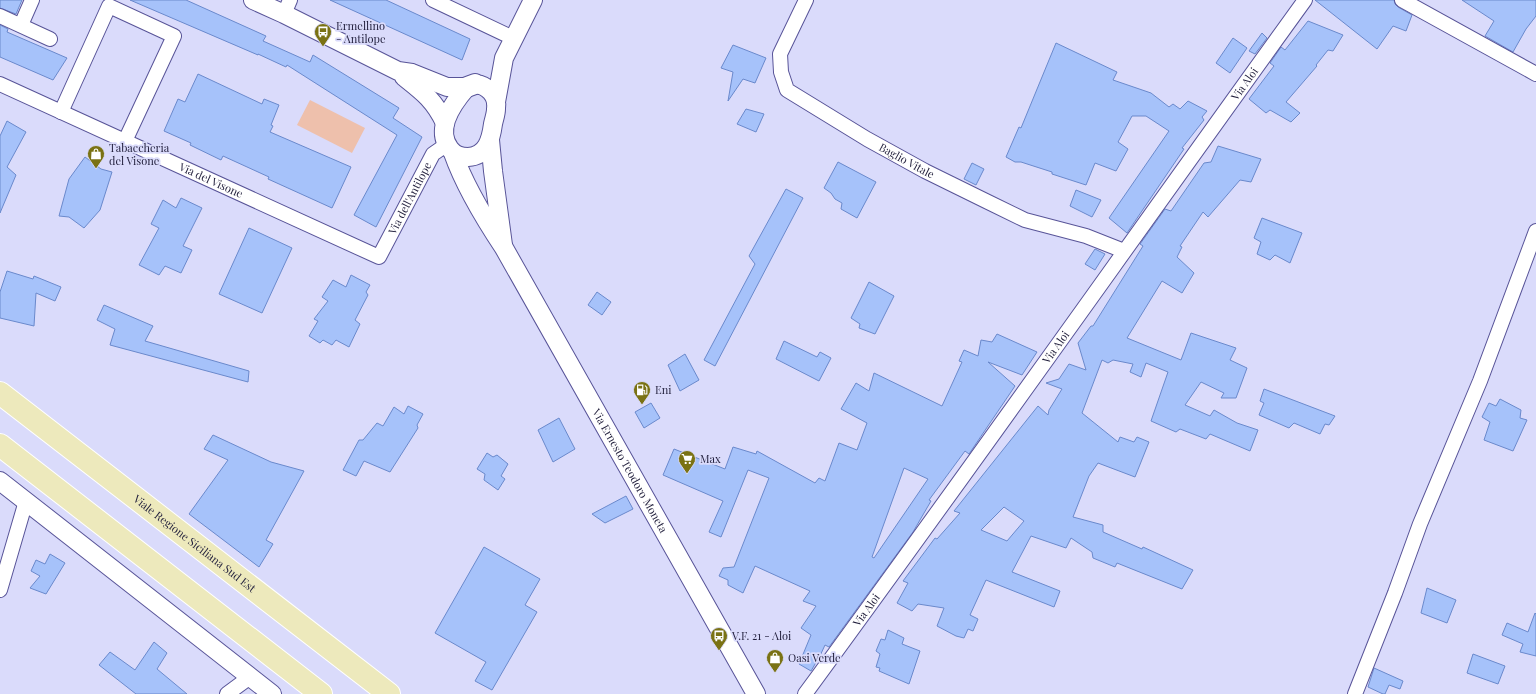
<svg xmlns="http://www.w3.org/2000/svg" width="1536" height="694" font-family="'Playfair Display',serif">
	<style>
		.green { fill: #eec0ac }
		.building { fill: #a6c2fa; stroke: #6a89cc; fill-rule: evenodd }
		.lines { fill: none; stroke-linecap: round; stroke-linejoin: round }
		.minor-casing { stroke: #585498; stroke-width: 16 }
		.tertiary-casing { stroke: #585498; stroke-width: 20 }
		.secondary-casing { stroke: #585498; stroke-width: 22 }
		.primary-casing { stroke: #fff; stroke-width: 24 }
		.minor { stroke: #fff; stroke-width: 14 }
		.tertiary { stroke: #fff; stroke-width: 18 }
		.secondary { stroke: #fff; stroke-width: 20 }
		.primary { stroke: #ede9bc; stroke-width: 22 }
		.labels { text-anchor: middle; stroke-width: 3.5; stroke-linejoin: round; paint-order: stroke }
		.poi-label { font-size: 11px; fill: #201e3b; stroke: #dadbfb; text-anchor: start }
		.street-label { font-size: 11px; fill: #201e3b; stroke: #dadbfb }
	</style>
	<rect width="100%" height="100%" fill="#dadbfb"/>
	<polygon class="green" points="310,100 365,128 352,153 297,125"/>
	<g class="building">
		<polygon points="0,0 22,0 16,14 0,8"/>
		<polygon points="130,0 186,0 266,36 263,41 310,62 313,55 399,108 393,118 422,137 376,227 354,215 397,135 287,65 286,67 258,54 258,55"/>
		<polygon points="330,0 386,0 470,39 462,60"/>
		<polygon points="1315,0 1394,0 1395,4 1398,7 1412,15 1406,31 1393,26 1377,49"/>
		<polygon points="1462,0 1536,0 1536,16 1526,29 1513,52 1485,36 1494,21"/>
		<polygon points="1308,21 1343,35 1333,51 1328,50 1316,65 1317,66 1286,102 1300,113 1291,122 1270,110 1266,113 1249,99 1274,66 1270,63 1281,47 1285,50"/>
		<polygon points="0,25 8,29 7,32 67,58 53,80 0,57"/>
		<polygon points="1262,33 1267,38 1255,54 1249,51"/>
		<polygon points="1233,38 1247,48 1230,73 1216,63"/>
		<polygon points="1056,43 1117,72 1113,80 1151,93 1169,107 1173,104 1180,109 1188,101 1207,111 1202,117 1204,120 1182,148 1184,149 1127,233 1109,218 1169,131 1146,116 1132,116 1118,142 1128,149 1116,171 1095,163 1086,185 1052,174 1052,172 1021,162 1015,162 1006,157 1019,127 1021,128"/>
		<polygon points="733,45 766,58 755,83 743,79 728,101 733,72 721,68"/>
		<polygon points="198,74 262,104 264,99 279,105 271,125 273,126 270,132 351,167 332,208 268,179 269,177 223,156 221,160 190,145 191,143 164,131 178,99 185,102"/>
		<polygon points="746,109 764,114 756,132 737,124"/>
		<polygon points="7,121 26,132 7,167 16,175 0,213 0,136"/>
		<path d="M1218 146 1261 159 1251 182 1240 180 1208 217 1203 212 1180 246 1182 247 1177 257 1194 273 1182 293 1162 281 1127 338 1181 360 1191 333 1236 348 1230 360 1247 368 1236 398H1221L1224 393 1201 382 1185 405 1210 416 1214 410 1237 423 1258 430 1250 451 1210 434 1206 439 1180 429 1176 432 1151 421 1168 372 1146 363 1141 377 1130 372 1133 364 1113 360 1108 363 1102 360 1082 413 1118 442 1120 437 1134 442 1137 437 1149 442 1135 477 1098 463 1089 476 1073 517 1103 525V532L1142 549 1143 547 1193 570 1182 589 1117 563 1115 567 1093 558 1092 552 1071 538 1066 548 1031 536 1012 572 1060 591 1054 607 986 580 970 615 978 619 973 631 968 629 964 638 956 636 937 626 944 608 918 604 912 611 897 603 908 583 903 581 935 538 937 539 960 513 954 511 1038 406 1048 415 1049 410 1062 389 1046 383 1059 379 1069 364 1086 370 1078 343 1091 326H1093L1143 246 1140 244 1165 209 1171 211 1204 163 1211 162ZM1004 507 1024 521 1007 541 981 530Z"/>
		<polygon points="85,157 101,169 112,172 100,210 84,228 69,217 59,216 69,179"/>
		<polygon points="838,162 876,182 857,218 841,209 842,203 835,199 831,193 824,188"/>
		<polygon points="972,163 984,169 976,185 964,179"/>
		<polygon points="786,189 803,198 715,366 704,360 755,264 749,256"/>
		<polygon points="1076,190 1101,200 1092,217 1070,206"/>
		<polygon points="181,198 202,208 183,246 192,250 181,273 165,266 159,275 139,265 159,228 151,224 163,200 176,208"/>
		<polygon points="1262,218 1302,233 1290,263 1275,255 1270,260 1257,254 1261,242 1254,238"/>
		<polygon points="249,228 292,248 262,313 219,294"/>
		<polygon points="1095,249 1105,254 1095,270 1085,264"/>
		<polygon points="7,271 33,279 34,276 61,287 55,301 36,293 34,326 0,318 0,292"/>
		<polygon points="351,275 370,285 366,292 368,295 355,320 360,324 349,347 336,340 332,345 323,340 320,343 309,336 318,321 314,319 328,301 322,297 333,280 346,287"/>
		<polygon points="869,282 894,296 875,334 859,328 860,324 851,318"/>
		<polygon points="597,292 611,302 602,315 588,305"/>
		<polygon points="104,305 153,326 145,341 249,371 248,382 110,345 115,329 97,320"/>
		<path d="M997 334 1037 352 1022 375 988 362 1015 386 969 454 965 451 929 500 931 501 913 532 829 647 825 645 819 658 815 657 818 659 811 671 799 664 811 635 801 628 816 606 803 601 810 591 755 566 743 593 728 585V580L719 576 723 568 734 567 769 478 748 470 721 537 709 532 723 501 663 475 674 449 725 469 733 447 756 454 757 451 815 483 819 478 825 481 839 443 857 450 867 423 841 409 856 383 869 391 874 373 942 406 962 362 959 361 964 350 978 356 981 340 992 342ZM904 468 928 479 874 558 872 557Z"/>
		<polygon points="784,341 817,357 820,352 831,358 819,381 776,359"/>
		<polygon points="685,354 699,380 680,391 668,365"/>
		<polygon points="1264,389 1335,416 1329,425 1325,424 1320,434 1294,423 1289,428 1259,415 1264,403 1260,401"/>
		<polygon points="1500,399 1521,410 1520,418 1527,420 1513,451 1484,440 1490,422 1482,417 1489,403 1496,406"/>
		<polygon points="651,403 660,418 644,428 635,412"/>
		<polygon points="408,406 423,414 417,425 418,428 390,472 364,461 356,476 343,470 359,440 363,440 377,423 383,426 394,407 404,414"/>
		<polygon points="559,418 575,449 553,462 538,430"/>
		<polygon points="213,435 271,462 304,471 266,540 273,544 259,567 189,514 228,460 204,449"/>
		<polygon points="487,453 493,457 497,455 508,464 501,476 505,479 498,490 484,480 485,474 477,469"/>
		<polygon points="626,496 633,509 605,523 592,514"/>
		<polygon points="484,547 540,579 525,605 537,612 492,690 475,681 486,662 435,633"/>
		<polygon points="50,554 65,563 46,594 30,588 40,576 31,571 36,560 45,564"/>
		<polygon points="1427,588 1456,600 1447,623 1421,613"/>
		<polygon points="1535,613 1536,614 1536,656 1520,652 1523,644 1502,635 1507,623 1528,632"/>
		<polygon points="888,630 904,638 902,644 920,651 909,684 879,671 880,668 876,667 880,654 876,651 881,639 885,640"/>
		<polygon points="154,642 167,653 157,669 187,694 136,694 99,665 110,652 135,670"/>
		<polygon points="1473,654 1505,666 1498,684 1467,673"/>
		<polygon points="1374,668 1403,681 1400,689 1389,685 1385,694 1383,694 1368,687"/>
	</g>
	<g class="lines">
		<defs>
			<g id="minor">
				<polyline points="433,0 513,38"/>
				<path id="s1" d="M806 0 780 54 781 72 787 90 867 139 925 171 986 201 1025 220 1086 236 1124 251"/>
				<polyline points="1402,0 1536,74"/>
				<polyline points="284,14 290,0"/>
				<polyline points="0,16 50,39"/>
				<polyline points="21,25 32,0"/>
				<path id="s2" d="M0 84 379 257 433 154 446 145"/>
				<polyline points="61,112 109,6 174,36 125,141"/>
				<polyline points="0,590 26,501"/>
				<polyline points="227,694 250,677"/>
				<path id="s3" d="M805 694C974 464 1138 231 1305 0"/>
				<polyline points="1355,694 1395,593 1420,524 1480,381 1536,231"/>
			</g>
			<g id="tertiary">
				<polyline points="253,0 284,14 398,71 412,73 447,87 467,87"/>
				<path d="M404 77C423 92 434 100 445 123"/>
				<path d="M467 87C453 103 434 129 450 149 455 155 460 157 468 157 487 156 491 139 493 124 494 119 496 114 496 109 498 96 488 85 475 84"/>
				<polyline points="496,102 504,58 533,0"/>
				<polyline points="490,140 493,171 503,245"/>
				<path id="s4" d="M453 153C465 187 484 218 504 248L756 694"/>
				<polyline points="0,481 272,694"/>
			</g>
			<polyline id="secondary" points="467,87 475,84"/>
			<g id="primary">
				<path id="s5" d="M0 393 389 694"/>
				<polyline points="0,445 321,694"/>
			</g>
		</defs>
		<use href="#minor" class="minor-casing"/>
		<use href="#tertiary" class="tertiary-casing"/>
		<use href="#secondary" class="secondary-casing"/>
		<use href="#primary" class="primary-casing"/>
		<use href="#minor" class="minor"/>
		<use href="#tertiary" class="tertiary"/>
		<use href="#secondary" class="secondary"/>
		<use href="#primary" class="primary"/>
	</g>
	<defs>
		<symbol id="bus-pin" viewBox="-11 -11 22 30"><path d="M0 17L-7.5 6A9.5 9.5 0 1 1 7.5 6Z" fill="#7a7214" stroke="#dadbfb"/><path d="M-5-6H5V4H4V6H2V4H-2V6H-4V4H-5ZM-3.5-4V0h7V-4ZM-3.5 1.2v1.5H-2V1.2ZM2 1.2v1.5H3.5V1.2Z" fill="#fff"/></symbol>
		<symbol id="shop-pin" viewBox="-11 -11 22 30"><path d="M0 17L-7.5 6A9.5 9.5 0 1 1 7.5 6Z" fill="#7a7214" stroke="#dadbfb"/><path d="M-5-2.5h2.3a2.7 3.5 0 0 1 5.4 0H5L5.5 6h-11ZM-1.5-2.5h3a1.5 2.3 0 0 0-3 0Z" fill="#fff"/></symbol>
		<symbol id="fuel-pin" viewBox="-11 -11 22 30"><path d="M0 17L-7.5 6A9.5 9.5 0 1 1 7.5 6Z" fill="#7a7214" stroke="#dadbfb"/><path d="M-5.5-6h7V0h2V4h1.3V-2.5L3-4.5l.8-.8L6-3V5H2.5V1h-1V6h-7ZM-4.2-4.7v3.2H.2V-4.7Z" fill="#fff"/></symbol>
		<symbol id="supermarket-pin" viewBox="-11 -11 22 30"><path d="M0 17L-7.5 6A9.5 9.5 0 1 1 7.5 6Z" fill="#7a7214" stroke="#dadbfb"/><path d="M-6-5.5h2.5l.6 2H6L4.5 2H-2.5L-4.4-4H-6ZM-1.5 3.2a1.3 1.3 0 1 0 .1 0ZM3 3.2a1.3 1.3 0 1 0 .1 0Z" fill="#fff"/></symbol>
	</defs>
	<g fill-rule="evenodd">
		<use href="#bus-pin" x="313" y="22" width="20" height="27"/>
		<use href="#shop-pin" x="86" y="144" width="20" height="27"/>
		<use href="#fuel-pin" x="632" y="380" width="20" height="27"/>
		<use href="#supermarket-pin" x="677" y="449" width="20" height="27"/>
		<use href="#bus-pin" x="709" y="626" width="20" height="27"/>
		<use href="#shop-pin" x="765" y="648" width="20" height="27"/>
	</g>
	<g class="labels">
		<g class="poi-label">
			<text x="336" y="30">Ermellino<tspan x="336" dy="13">- Antilope</tspan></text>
			<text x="109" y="152">Tabaccheria<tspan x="109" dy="13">del Visone</tspan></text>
			<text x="655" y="394">Eni</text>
			<text x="700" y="463">Max</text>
			<text x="732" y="640">V.F. 21 - Aloi</text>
			<text x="788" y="662">Oasi Verde</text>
		</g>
		<g class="street-label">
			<text dy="4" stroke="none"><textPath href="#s3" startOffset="752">Via Aloi</textPath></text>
			<text dy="4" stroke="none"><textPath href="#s1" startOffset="236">Baglio Vitale</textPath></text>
			<text dy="4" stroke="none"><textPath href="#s2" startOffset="232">Via del Visone</textPath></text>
			<text dy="4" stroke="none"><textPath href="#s2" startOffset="483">Via dell'Antilope</textPath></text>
			<text dy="4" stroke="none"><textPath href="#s3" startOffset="428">Via Aloi</textPath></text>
			<text dy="4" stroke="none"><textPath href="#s4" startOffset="364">Via Ernesto Teodoro Moneta</textPath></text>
			<text dy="4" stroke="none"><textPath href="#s5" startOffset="246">Viale Regione Siciliana Sud Est</textPath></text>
			<text dy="4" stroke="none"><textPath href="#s3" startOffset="104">Via Aloi</textPath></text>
		</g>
	</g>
</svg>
